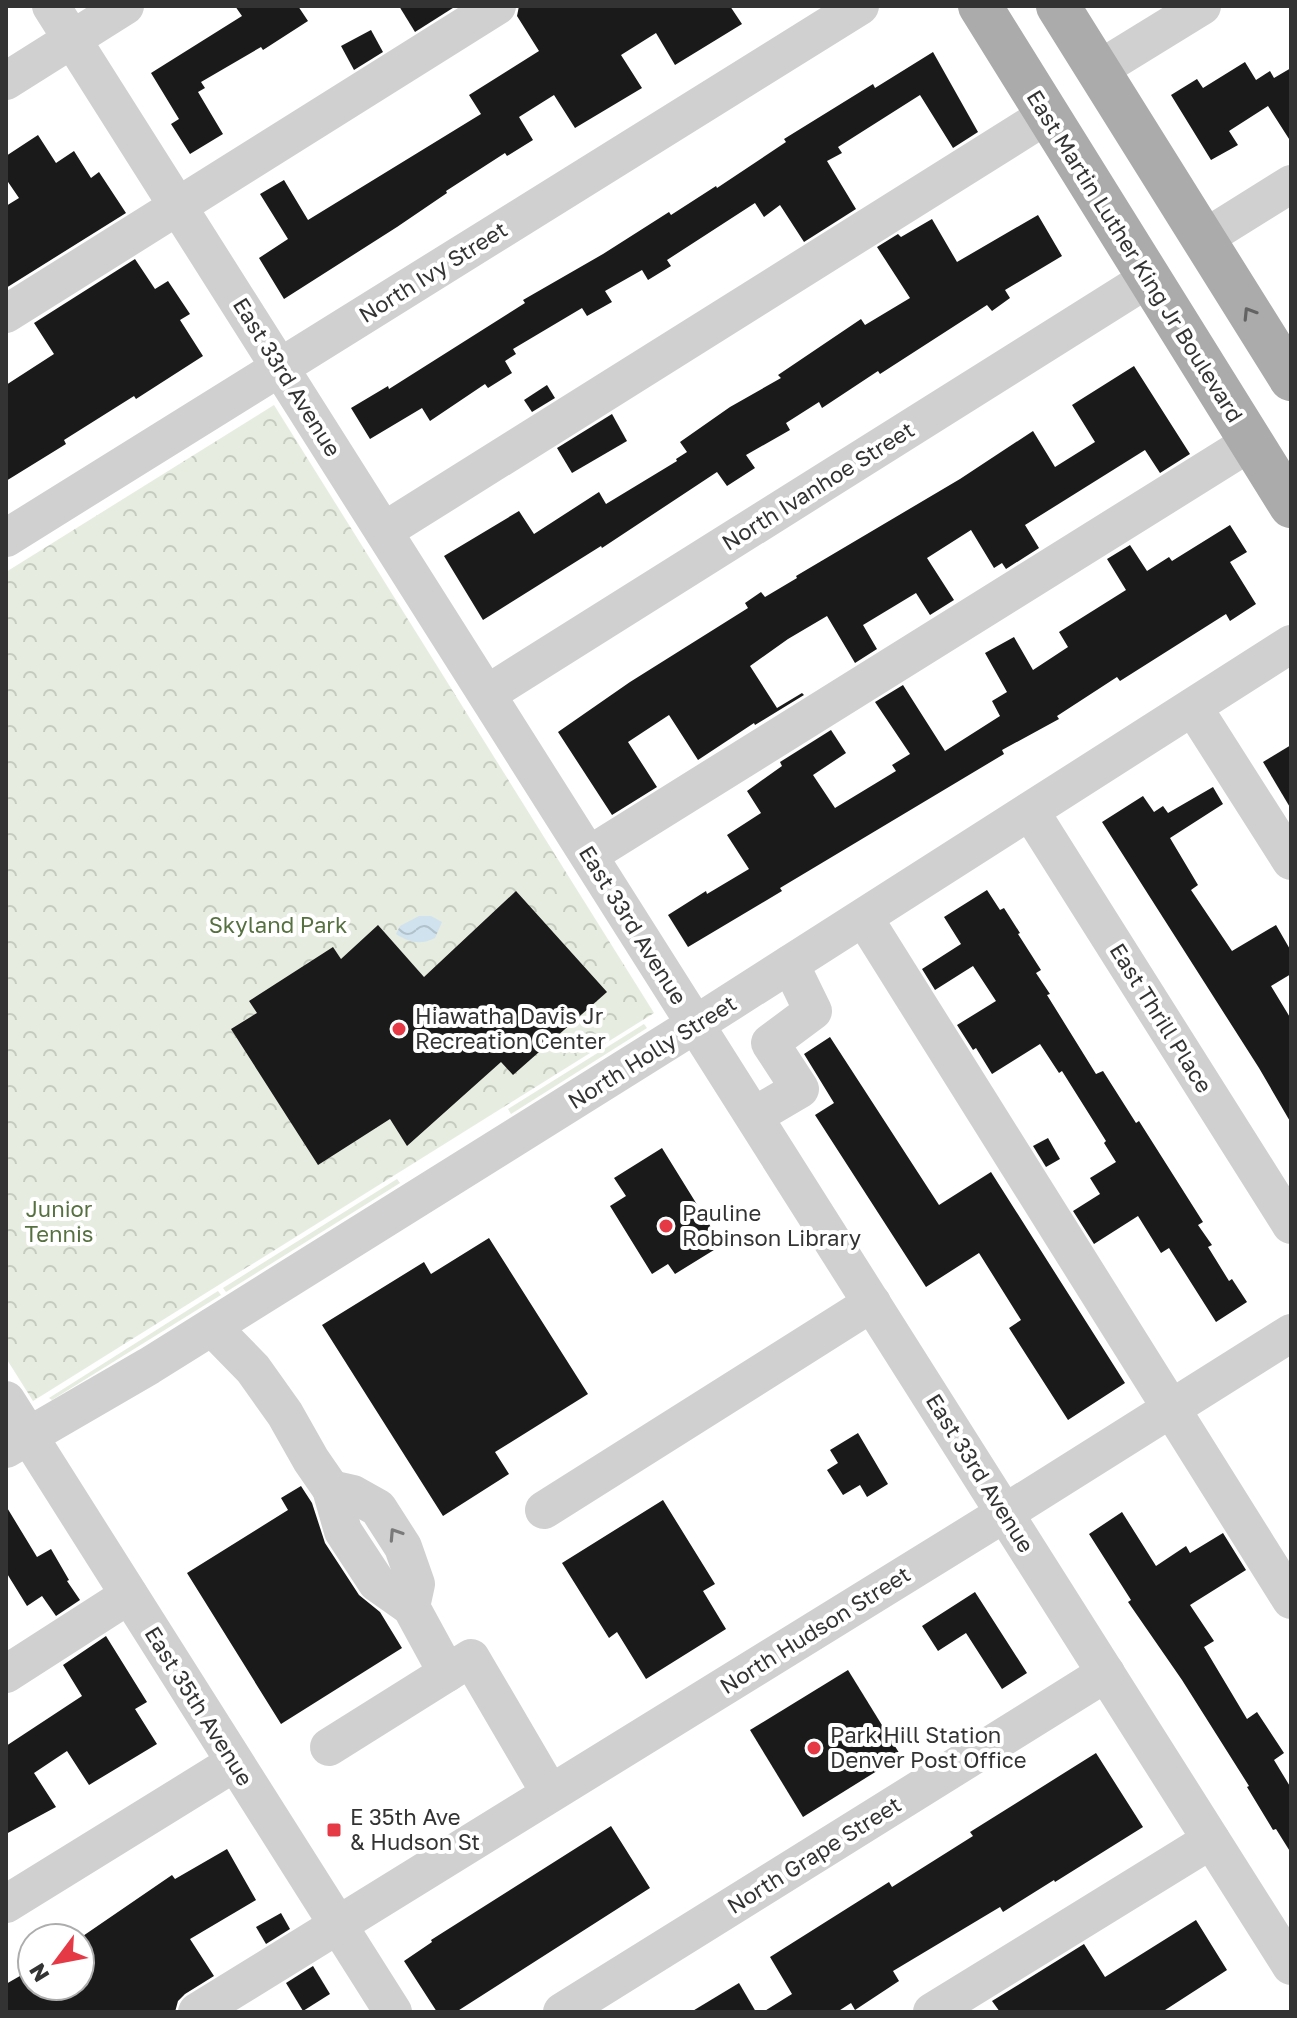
<svg xmlns="http://www.w3.org/2000/svg" width="1297" height="2018" font-family="'Golos Text',sans-serif">
	<style>
		.grass { fill: #e6ecdf }
		.park { fill: url(#park-crowns) }
		.water { fill: url(#water-waves) }
		.building { fill: #1a1a1a }
		.lines { fill: none; stroke-linecap: round; stroke-linejoin: round }
		.minor { stroke: #d0d0d0; stroke-width: 38 }
		.major { stroke: #ababab; stroke-width: 44 }
		.oneway { stroke: #636363 }
		.oneway2 { stroke: #7a7a7a }
		.poi-dot { fill: #e63946; stroke: #fff; stroke-width: 3 }
		.labels { text-anchor: middle; stroke-width: 8; stroke-linejoin: round; paint-order: stroke }
		.street-label { font-size: 22px; fill: #333; stroke: #fff }
		.park-label { font-size: 22px; fill: #56703f; stroke: #fff }
		.poi-label { font-size: 22px; fill: #333; stroke: #fff; text-anchor: start }
	</style>
	<defs>
		<pattern id="park-crowns" width="20" height="18" patternUnits="userSpaceOnUse" patternTransform="scale(2)"><rect width="20" height="18" fill="#e6ecdf"/><path d="M2 6a3 3 0 1 1 6 0M12 15a3 3 0 1 1 6 0" fill="none" stroke="#c6cbc0"/></pattern>
		<pattern id="water-waves" width="16" height="10" patternUnits="userSpaceOnUse" patternTransform="scale(2)"><rect width="16" height="10" fill="#cfe2ee"/><path d="M0 5q4-4 8 0t8 0" fill="none" stroke="#b2c2cd"/></pattern>
	</defs>
	<rect width="100%" height="100%" fill="#fff"/>
	<g class="grass">
		<polygon points="644,1024 647,1028 511,1114 508,1109"/>
		<polygon points="397,1179 400,1183 226,1292 223,1288"/>
		<polygon points="218,1291 221,1295 52,1400 49,1398"/>
	</g>
	<polygon class="park" points="274,405 654,1013 33,1401 6,1358 6,572"/>
	<path class="water" d="M419 916H431L442 922 435 938C421 945 410 943 396 934L400 926Z"/>
	<g class="building">
		<polygon points="235,6 298,6 308,21 263,50 261,47 201,82 205,88 198,92 223,134 190,154 171,124 179,119 151,73 242,16"/>
		<polygon points="399,6 456,6 415,32"/>
		<polygon points="519,6 730,6 742,24 675,65 656,33 621,55 642,88 575,128 554,95 519,117 533,140 507,156 505,153 446,191 447,193 397,227 284,299 259,258 288,239 260,194 284,180 308,220 481,114 469,95 539,51 517,16"/>
		<polygon points="371,30 383,52 354,70 341,46"/>
		<polygon points="933,52 978,132 953,148 920,95 838,147 842,153 827,161 856,209 804,242 780,205 764,217 755,203 667,260 671,266 648,280 642,270 605,291 612,302 587,316 582,308 513,349 516,354 505,361 512,373 488,388 485,384 430,421 422,408 370,439 351,408 388,386 389,389 525,303 523,300 603,254 669,212 671,215 716,186 717,188 786,142 784,139 873,84 875,88"/>
		<polygon points="1245,62 1256,80 1270,71 1274,78 1291,68 1291,142 1268,106 1229,131 1238,145 1211,160 1171,95 1197,79 1203,88"/>
		<polygon points="38,135 56,163 74,151 91,178 99,172 126,213 6,288 6,206 19,198 6,179 6,156"/>
		<polygon points="1038,215 1062,256 1005,290 1010,298 992,311 987,305 880,374 878,371 822,408 819,402 786,423 790,430 746,455 755,468 727,486 717,472 602,548 601,546 483,620 444,556 519,511 534,534 599,492 606,504 677,461 676,459 687,452 680,442 730,407 781,378 778,375 861,319 865,325 910,298 877,247 898,234 901,237 932,219 957,262"/>
		<polygon points="135,259 155,289 168,281 190,314 180,320 203,356 136,399 134,396 64,440 66,444 6,481 6,385 54,354 34,323"/>
		<polygon points="1134,366 1190,454 1160,473 1145,450 1025,525 1039,548 1006,569 1002,563 994,568 971,530 927,558 954,600 930,615 916,593 863,625 877,649 855,663 827,616 788,639 750,666 777,708 802,693 804,695 755,725 754,723 698,760 669,715 628,742 657,787 612,815 558,732 630,682 748,608 745,603 761,592 765,597 797,578 796,576 960,479 1033,431 1055,467 1095,442 1072,405"/>
		<polygon points="547,385 555,398 532,412 524,400"/>
		<polygon points="612,414 627,441 572,473 557,448"/>
		<polygon points="1230,525 1247,552 1230,562 1256,604 1230,621 1226,614 1120,681 1117,677 1057,716 1059,719 1002,750 1004,754 780,888 782,891 688,947 668,915 706,891 707,894 749,869 727,835 761,813 747,791 782,766 780,762 831,730 846,753 813,775 835,808 896,771 892,765 910,754 875,702 903,685 945,751 1000,716 992,701 1007,692 985,653 1014,637 1033,670 1068,647 1059,632 1126,590 1107,559 1130,545 1147,571 1169,557 1172,561"/>
		<polygon points="1291,745 1291,809 1263,762"/>
		<polygon points="1213,787 1223,804 1170,838 1198,885 1191,890 1232,951 1276,925 1291,951 1291,974 1271,986 1291,1019 1291,1123 1259,1068 1102,822 1143,796 1154,812 1163,806 1168,813"/>
		<polygon points="987,890 1000,910 1004,908 1020,933 1018,934 1041,970 1036,973 1050,994 1047,995 1096,1074 1103,1071 1136,1123 1139,1121 1203,1222 1198,1225 1212,1245 1208,1247 1229,1281 1232,1279 1247,1302 1216,1322 1169,1248 1161,1253 1138,1216 1094,1244 1073,1211 1100,1194 1090,1178 1116,1162 1104,1143 1106,1141 1062,1071 1059,1073 1040,1044 992,1074 976,1048 973,1050 957,1025 996,1001 973,966 935,990 922,969 961,944 944,917"/>
		<polygon points="516,891 607,992 513,1075 501,1062 407,1146 390,1119 318,1165 231,1029 257,1013 249,1001 333,947 341,959 378,925 424,977"/>
		<polygon points="830,1037 939,1205 991,1172 1125,1383 1068,1420 1009,1328 1021,1320 979,1253 926,1287 815,1115 834,1103 804,1054"/>
		<polygon points="1048,1138 1060,1159 1046,1167 1033,1146"/>
		<polygon points="662,1148 722,1245 675,1274 668,1264 652,1274 610,1206 626,1196 614,1178"/>
		<polygon points="489,1238 588,1394 495,1452 509,1474 443,1516 322,1325 424,1262 431,1274"/>
		<polygon points="858,1433 888,1484 867,1497 860,1485 843,1495 827,1470 838,1463 830,1450"/>
		<polygon points="301,1486 312,1503 325,1543 359,1595 380,1612 402,1648 281,1724 187,1573 288,1510 281,1498"/>
		<polygon points="663,1500 715,1584 703,1591 726,1629 646,1679 617,1632 609,1638 562,1563"/>
		<polygon points="6,1506 37,1557 51,1549 69,1580 67,1581 80,1600 56,1616 42,1596 27,1606 6,1572"/>
		<polygon points="1122,1512 1156,1566 1186,1546 1190,1553 1223,1533 1246,1570 1190,1605 1214,1641 1204,1647 1247,1719 1257,1712 1284,1753 1274,1760 1291,1788 1291,1853 1276,1829 1273,1830 1247,1787 1249,1786 1182,1680 1128,1602 1131,1600 1089,1534"/>
		<polygon points="975,1592 1027,1673 1002,1689 966,1633 938,1651 922,1626"/>
		<polygon points="106,1636 147,1702 135,1709 157,1744 89,1785 67,1751 34,1773 56,1807 6,1834 6,1746 82,1696 63,1665"/>
		<polygon points="848,1670 901,1756 803,1817 750,1730"/>
		<polygon points="1096,1753 1143,1827 1055,1882 1054,1880 1003,1912 1000,1907 893,1971 899,1981 855,2010 851,2003 837,2012 763,2012 792,1994 770,1957 889,1882 892,1887 973,1836 970,1832"/>
		<polygon points="611,1826 650,1888 456,2012 437,2012 404,1961 432,1942 431,1940"/>
		<polygon points="227,1849 256,1900 190,1939 214,1976 185,1994 178,2001 175,2012 6,2012 6,1984 32,1969 32,1986 80,1986 80,1938 172,1875 175,1879"/>
		<polygon points="281,1913 290,1929 266,1944 256,1927"/>
		<polygon points="1196,1920 1227,1970 1162,2012 1000,2012 992,2001 1084,1944 1105,1977"/>
		<polygon points="313,1966 330,1994 303,2011 286,1983"/>
		<polygon points="739,1983 756,2012 691,2012"/>
	</g>
	<g class="lines">
		<g class="minor">
			<polyline points="51,6 1291,1966"/>
			<polyline points="1098,70 1202,6"/>
			<polyline points="6,81 125,6"/>
			<polyline points="1203,239 1291,184"/>
			<polyline points="6,314 497,6"/>
			<polyline points="384,531 1047,115"/>
			<polyline points="6,538 860,6"/>
			<polyline points="487,694 1149,278"/>
			<polyline points="1193,707 1291,861"/>
			<polyline points="1030,811 1291,1225"/>
			<polyline points="589,855 1251,442"/>
			<polyline points="864,918 1291,1600"/>
			<polyline points="754,1116 800,1089 770,1043 813,1011 790,964"/>
			<polyline points="212,1327 253,1369 285,1414 311,1460 331,1489 343,1531 377,1583 411,1607 447,1673 471,1658 550,1793"/>
			<polyline points="6,1400 393,2012"/>
			<polyline points="6,1449 149,1366 696,1024 1291,644"/>
			<polyline points="331,1489 353,1494 378,1508 403,1547 416,1584 411,1607"/>
			<polyline points="544,1510 872,1303"/>
			<polyline points="6,1674 129,1595"/>
			<polyline points="329,1747 447,1673"/>
			<polyline points="6,1904 234,1763"/>
			<polyline points="197,2012 1005,1513 1291,1333"/>
			<polyline points="562,2012 1106,1673"/>
			<polyline points="932,2012 1211,1840"/>
		</g>
		<g class="major">
			<polyline points="980,6 1291,506"/>
			<polyline points="1058,6 1291,379"/>
		</g>
	</g>
	<defs><path id="oneway-chevron" d="M-2-3.5L2.5 0L-2 3.5" fill="none" stroke-width="1.6" stroke-linecap="round" stroke-linejoin="round" transform="scale(2)"/></defs>
	<use class="oneway" href="#oneway-chevron" transform="translate(1249 313) rotate(-122)"/>
	<use class="oneway2" href="#oneway-chevron" transform="translate(395 1534) rotate(-123)"/>
	<g class="poi-dot">
		<circle cx="399" cy="1029" r="8"/>
		<circle cx="666" cy="1226" r="8"/>
		<circle cx="814" cy="1748" r="8"/>
		<rect x="326" y="1822" width="16" height="16" rx="4"/>
	</g>
	<g class="labels">
		<g class="street-label">
			<text transform="translate(1135 256) rotate(58)" y="8">East Martin Luther King Jr Boulevard</text>
			<text transform="translate(433 272) rotate(-32)" y="8">North Ivy Street</text>
			<text transform="translate(287 377) rotate(58)" y="8">East 33rd Avenue</text>
			<text transform="translate(818 486) rotate(-32)" y="8">North Ivanhoe Street</text>
			<text transform="translate(633 925) rotate(58)" y="8">East 33rd Avenue</text>
			<text transform="translate(1161 1018) rotate(58)" y="8">East Thrill Place</text>
			<text transform="translate(652 1052) rotate(-32)" y="8">North Holly Street</text>
			<text transform="translate(980 1473) rotate(58)" y="8">East 33rd Avenue</text>
			<text transform="translate(815 1630) rotate(-32)" y="8">North Hudson Street</text>
			<text transform="translate(199 1706) rotate(58)" y="8">East 35th Avenue</text>
			<text transform="translate(814 1855) rotate(-32)" y="8">North Grape Street</text>
		</g>
		<g class="park-label">
			<text x="278" y="933">Skyland Park</text>
			<text x="59" y="1217">Junior<tspan x="59" dy="25">Tennis</tspan></text>
		</g>
		<g class="poi-label">
			<text x="415" y="1024">Hiawatha Davis Jr<tspan x="415" dy="25">Recreation Center</tspan></text>
			<text x="682" y="1221">Pauline<tspan x="682" dy="25">Robinson Library</tspan></text>
			<text x="830" y="1743">Park Hill Station<tspan x="830" dy="25">Denver Post Office</tspan></text>
			<text x="350" y="1825">E 35th Ave<tspan x="350" dy="25">&amp; Hudson St</tspan></text>
		</g>
	</g>
	<rect width="1297" height="2018" fill="none" stroke="#333333" stroke-width="16"/>
	<g transform="translate(56 1962) rotate(238)"><circle r="38" fill="#ffffff" stroke="#adadad" stroke-width="2"/>
	<path d="M0-6L14 30L0 20L-14 30Z" fill="#e63946"/>
	<text y="-12" font-size="22" font-weight="bold" text-anchor="middle" fill="#333333">N</text>
	</g>
</svg>
